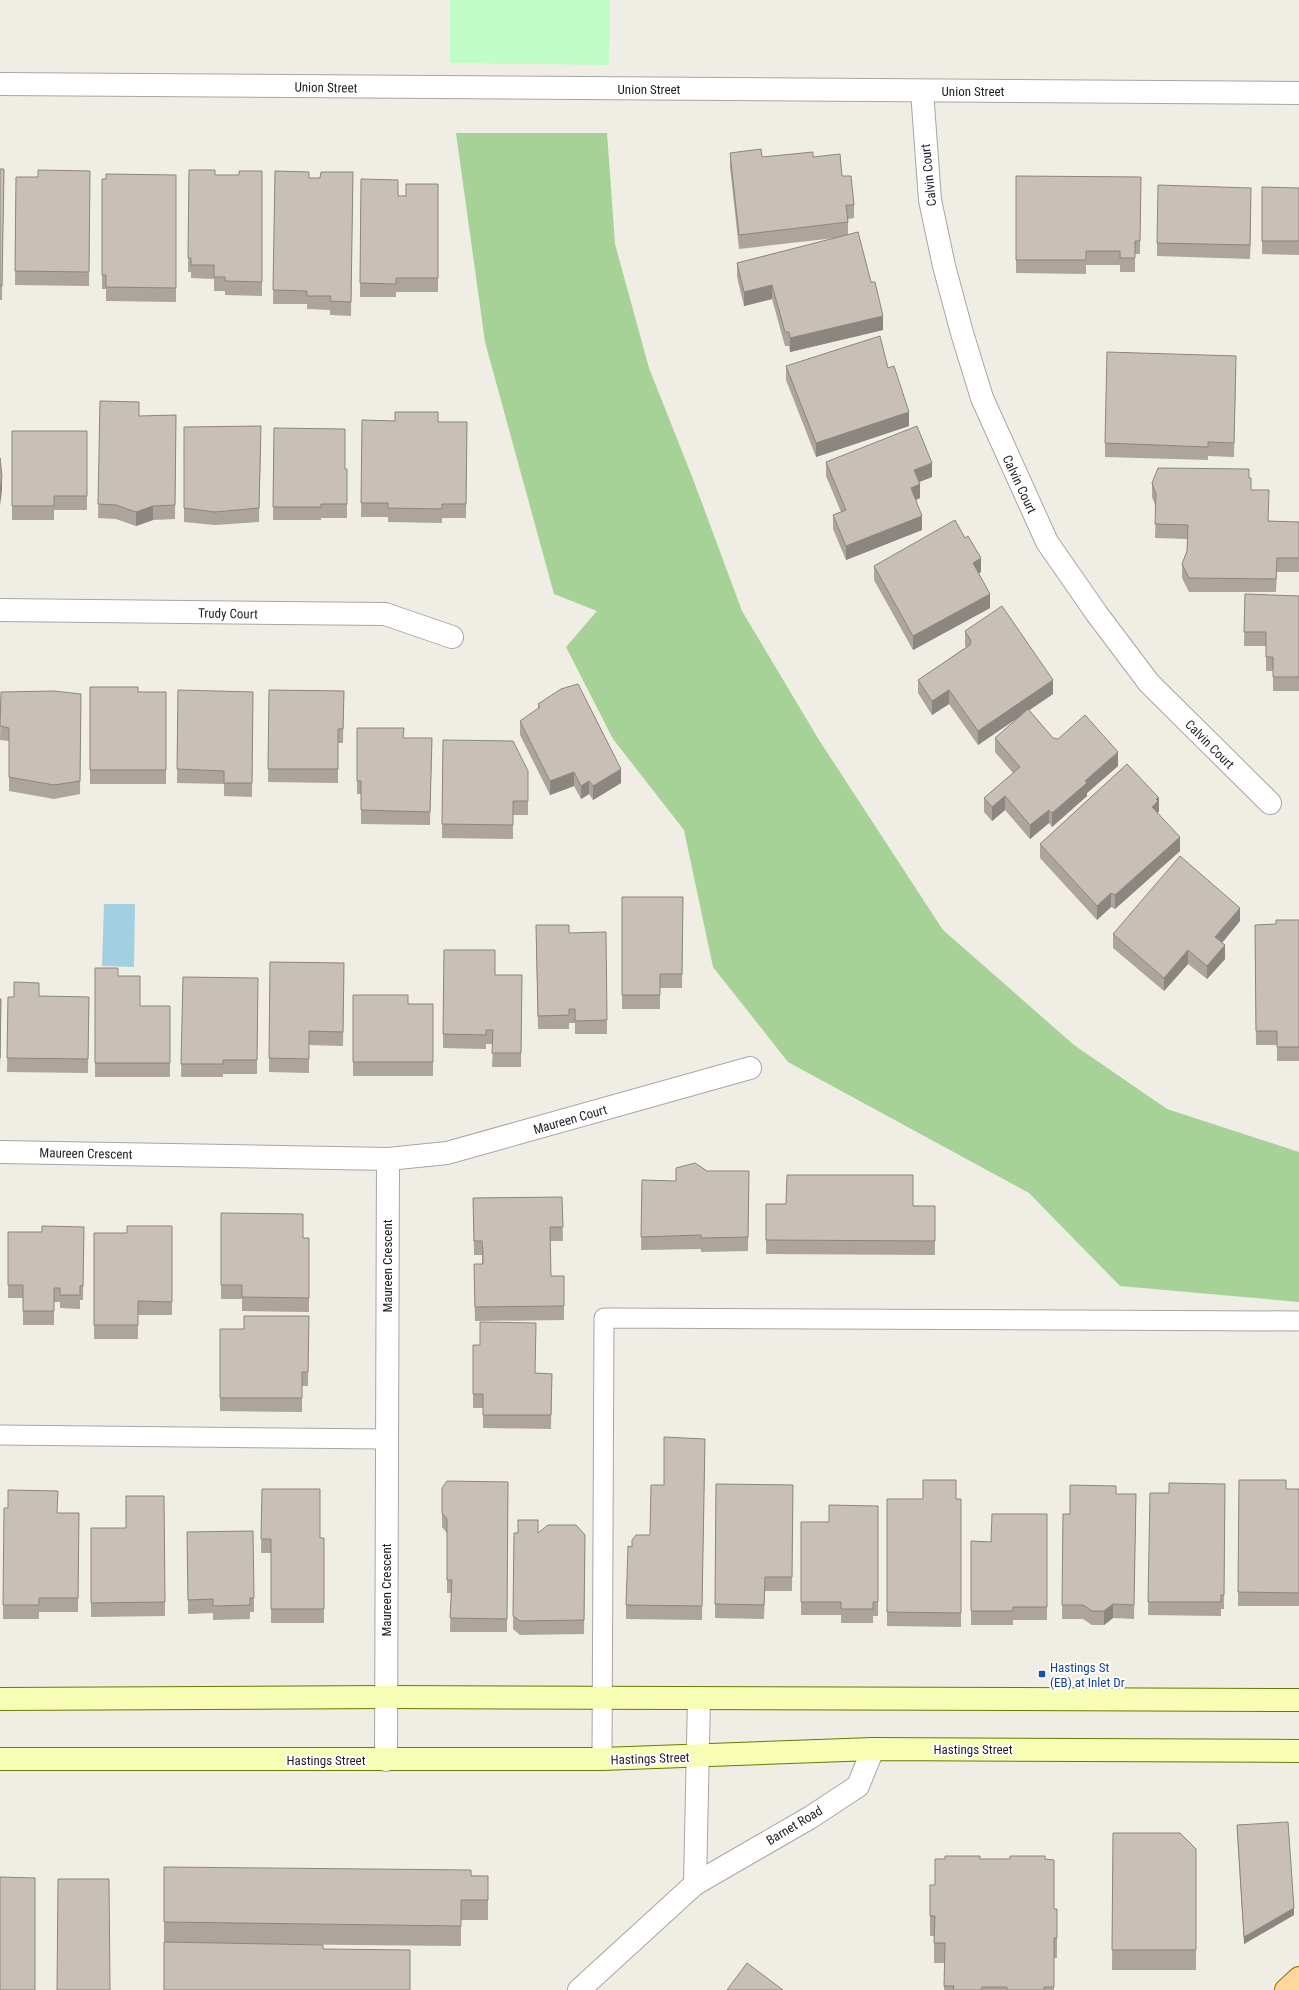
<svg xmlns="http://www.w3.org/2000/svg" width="1299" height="1990" font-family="'Roboto Condensed',sans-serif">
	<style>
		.forest { fill: #a6d297 }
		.park { fill: #bffcc6 }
		.water { fill: #a2d0e0 }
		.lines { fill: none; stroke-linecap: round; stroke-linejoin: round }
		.lane-casing { stroke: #a6a6a6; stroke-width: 21 }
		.street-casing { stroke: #a6a6a6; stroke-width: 24 }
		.secondary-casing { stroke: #697b00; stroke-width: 24 }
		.primary-casing { stroke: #996c00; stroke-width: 24 }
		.lane { stroke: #fff; stroke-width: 19 }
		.street { stroke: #fff; stroke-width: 22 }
		.secondary { stroke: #f7fdb5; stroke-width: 22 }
		.primary { stroke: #ffd79a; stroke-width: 22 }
		.wall { fill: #aca49d }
		.shaded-wall { fill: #8c8680 }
		.building { fill: #c8bfb7; stroke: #8c8680 }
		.transit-dot { fill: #1a4fb4; stroke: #fff; stroke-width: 1.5 }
		.labels { text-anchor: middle; stroke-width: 4; stroke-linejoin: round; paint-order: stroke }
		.street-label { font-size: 13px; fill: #1f1f1f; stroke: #fff }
		.transit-label { font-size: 13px; fill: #164399; stroke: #fff; text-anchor: start }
	</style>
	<rect width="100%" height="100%" fill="#f0ede4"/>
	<polygon class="forest" points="456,133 607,133 615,244 649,368 693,479 742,611 819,740 943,930 1074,1045 1167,1109 1299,1152 1299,1302 1120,1286 1029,1193 788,1062 713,967 684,830 613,739 566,647 597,611 554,594 485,342"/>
	<polygon class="park" points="450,0 610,0 609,65 450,63"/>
	<polygon class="water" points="104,904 135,904 134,967 102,966"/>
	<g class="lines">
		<defs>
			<g id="lane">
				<polyline points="0,1435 386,1439"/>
				<polyline points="602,1759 604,1318 1299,1321"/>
			</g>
			<g id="street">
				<polyline points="0,84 1299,93"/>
				<polyline points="922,91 930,200 944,266 962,333 982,398 1047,542 1097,614 1149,683 1270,803"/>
				<polyline points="0,610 385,614 452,637"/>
				<polyline points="0,1152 388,1159 447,1153 750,1068"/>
				<polyline points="386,1760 388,1159"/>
				<polyline points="695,1884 699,1698"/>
				<polyline points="579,1990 695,1884 811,1817 858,1786 873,1749"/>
			</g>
			<g id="secondary">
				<polyline points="0,1699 387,1697 1299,1700"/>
				<polyline points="0,1759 602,1759 873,1749 1299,1751"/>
			</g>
			<polyline id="primary" points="1286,1990 1299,1978"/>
		</defs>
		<use href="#lane" class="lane-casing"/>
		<use href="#street" class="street-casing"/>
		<use href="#secondary" class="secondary-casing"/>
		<use href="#primary" class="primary-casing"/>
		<use href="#lane" class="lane"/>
		<use href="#street" class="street"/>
		<use href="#secondary" class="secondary"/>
		<use href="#primary" class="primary"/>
	</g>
	<g class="wall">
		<polygon points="730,153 762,157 813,157 842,176 854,205 854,218 848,219 848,234 883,330 790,352 789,346 785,346 772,299 744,306 737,277 737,263 835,238 739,249 730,167"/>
		<polygon points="0,169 4,169 2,300 0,300"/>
		<polygon points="189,170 215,175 239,175 262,171 262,296 225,295 225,291 214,291 214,279 191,278 191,272 188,272"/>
		<polygon points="90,171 89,286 15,285 16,177 38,177"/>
		<polygon points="275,171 309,178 320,178 353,172 351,316 330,315 330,310 307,309 307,304 273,304"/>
		<polygon points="176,175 176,302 106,301 106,289 102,289 102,179"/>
		<polygon points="1016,176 1141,177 1140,254 1135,254 1135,272 1120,272 1120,265 1086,265 1086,274 1016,273"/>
		<polygon points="361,179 398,196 406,196 438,184 438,292 396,292 396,297 360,297"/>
		<polygon points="1262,187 1299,188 1299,255 1262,254"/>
		<polygon points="1251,201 1250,259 1157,256 1157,243"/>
		<polygon points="786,366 909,426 816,457 786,380"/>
		<polygon points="1236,369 1234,457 1208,456 1208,460 1105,457 1105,443"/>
		<polygon points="100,401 139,416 176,415 175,519 153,520 136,526 116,519 98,518"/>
		<polygon points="362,420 438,422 467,422 466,518 442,518 442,523 388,522 388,517 361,517"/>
		<polygon points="184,427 261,440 259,522 215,525 184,522"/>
		<polygon points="274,428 345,469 347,469 347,518 321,518 321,520 273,520"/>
		<polygon points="12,431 87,431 87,510 54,510 54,520 12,520"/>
		<polygon points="826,462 932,477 919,482 920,498 916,500 922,530 846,560 833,529 833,515 841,512 826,476"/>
		<polygon points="1249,478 1251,490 1269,521 1299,522 1299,572 1277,572 1276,592 1189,592 1182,578 1182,564 1187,551 1187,539 1155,538 1156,507 1152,497 1152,483"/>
		<polygon points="965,538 981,572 979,573 990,608 913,650 874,580 874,566"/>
		<polygon points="1245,594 1299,596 1299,691 1273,691 1273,671 1266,671 1266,646 1244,646"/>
		<polygon points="965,631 1053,694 1029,710 1053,738 1118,766 1087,793 1087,796 1052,827 1049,823 1030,839 1005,810 992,821 984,812 984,798 1013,773 995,752 995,738 1020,716 978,745 949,704 932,715 918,693 918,680 966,647 965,645"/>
		<polygon points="90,687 138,692 166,692 166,784 90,784"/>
		<polygon points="178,690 253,705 252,797 224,796 224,784 177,783"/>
		<polygon points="269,690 344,691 343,743 338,743 338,783 268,782"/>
		<polygon points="1,692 81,694 80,794 54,799 9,791 9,741 0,740"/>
		<polygon points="538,704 621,783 593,800 589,794 581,799 574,786 550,795 520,735 520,721 538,709"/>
		<polygon points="357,728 404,738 432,738 430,825 361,824 361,794 357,794"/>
		<polygon points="443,740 528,801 528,815 513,815 513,839 442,838"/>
		<polygon points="1127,764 1159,812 1158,812 1158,814 1180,851 1115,909 1111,907 1097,920 1040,858 1040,844"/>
		<polygon points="622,897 683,897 682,988 660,988 660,1009 622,1009"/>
		<polygon points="1299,920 1299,1061 1277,1061 1277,1045 1256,1045 1255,925 1276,924"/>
		<polygon points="1240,921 1222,943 1225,959 1207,979 1188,964 1164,991 1113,948 1113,934"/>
		<polygon points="569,933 607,1020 607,1034 575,1034 575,1023 569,1023 569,1029 538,1029 536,939"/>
		<polygon points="444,950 495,975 522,975 521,1067 492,1067 493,1044 486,1044 486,1049 443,1048"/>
		<polygon points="270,962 344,963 343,1046 309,1045 309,1073 269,1072"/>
		<polygon points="95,968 118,976 140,1006 170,1006 170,1077 95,1077"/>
		<polygon points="183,977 258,978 257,1074 223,1074 223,1077 181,1077"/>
		<polygon points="353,995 408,1004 433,1004 433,1076 353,1076"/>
		<polygon points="39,996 89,997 88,1073 7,1072 8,997"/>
		<polygon points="0,999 1,999 0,1072"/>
		<polygon points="707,1171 749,1171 748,1251 701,1252 701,1249 641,1250 642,1180 676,1181"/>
		<polygon points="562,1197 563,1241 550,1241 551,1276 564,1276 564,1320 475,1321 474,1264 482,1264 482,1255 474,1255 473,1198"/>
		<polygon points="766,1204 935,1206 935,1255 766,1254"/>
		<polygon points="221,1213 303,1238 309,1238 309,1312 242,1311 242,1299 221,1299"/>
		<polygon points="172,1226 172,1315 138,1315 138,1339 94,1339 94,1233 127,1233"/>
		<polygon points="84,1227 83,1300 80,1300 80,1309 60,1308 60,1302 54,1302 54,1325 23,1325 23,1298 8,1298 8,1232 42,1232"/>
		<polygon points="309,1316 308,1386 302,1386 302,1412 220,1411 220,1329 244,1329"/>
		<polygon points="473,1345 536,1373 552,1374 551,1429 483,1428 483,1408 473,1408"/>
		<polygon points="705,1439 702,1620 626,1619 626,1605 632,1547 650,1535 664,1485"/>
		<polygon points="1239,1480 1286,1489 1299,1489 1299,1606 1238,1606"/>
		<polygon points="508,1482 507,1632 450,1632 451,1593 447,1593 447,1533 442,1527 442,1502"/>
		<polygon points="716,1484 793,1485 792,1591 765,1591 764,1619 715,1618"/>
		<polygon points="1225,1484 1224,1609 1221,1609 1221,1616 1148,1615 1150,1493 1169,1493"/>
		<polygon points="262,1489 320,1538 324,1538 324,1623 271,1623 271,1553 261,1553"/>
		<polygon points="1116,1494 1136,1494 1134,1619 1113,1618 1104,1625 1092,1625 1083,1619 1062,1619 1063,1514 1070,1514"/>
		<polygon points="164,1496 165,1616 91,1617 91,1528 126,1528"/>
		<polygon points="887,1499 961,1499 961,1627 887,1626"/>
		<polygon points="878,1506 878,1616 873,1616 873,1623 841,1623 841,1615 801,1615 801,1522 829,1522"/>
		<polygon points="58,1513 79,1513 78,1612 39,1612 39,1619 3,1619 3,1605"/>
		<polygon points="1047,1514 1047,1620 1013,1620 1013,1625 971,1625 971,1541 991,1542"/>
		<polygon points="187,1532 254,1598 254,1612 250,1612 250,1619 213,1620 213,1613 188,1614"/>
		<polygon points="514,1533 538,1533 585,1548 584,1634 520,1635 513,1629"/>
		<polygon points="1237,1825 1294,1915 1244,1944 1237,1832"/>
		<polygon points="1113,1833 1196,1849 1196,1970 1112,1970"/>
		<polygon points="1045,1859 1054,1909 1057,1909 1057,1958 1054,1958 1054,1990 944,1990 945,1963 934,1963 934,1936 930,1936 930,1885 935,1885"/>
		<polygon points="164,1867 488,1876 488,1920 461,1920 461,1946 164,1943"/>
	</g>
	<g class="shaded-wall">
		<polygon points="1251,188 1251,201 1250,259 1250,245"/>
		<polygon points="772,285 772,299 744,306 744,292"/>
		<polygon points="883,316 883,330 790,352 790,338"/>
		<polygon points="909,412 909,426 816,457 816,443"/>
		<polygon points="932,463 932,477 914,484 914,470"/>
		<polygon points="2,476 2,490 0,506 0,492"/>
		<polygon points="920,484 920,498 911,502 911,488"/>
		<polygon points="153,506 153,520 136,526 136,512"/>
		<polygon points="922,516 922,530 846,560 846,546"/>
		<polygon points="981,558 981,572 973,577 973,563"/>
		<polygon points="990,594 990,608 913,650 913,636"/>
		<polygon points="1053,680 1053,694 978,745 978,731"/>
		<polygon points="949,690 949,704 932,715 932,701"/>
		<polygon points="1118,752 1118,766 1087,793 1087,796 1052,827 1052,813 1085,781"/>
		<polygon points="621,769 621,783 593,800 593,786"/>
		<polygon points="574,772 574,786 550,795 550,781"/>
		<polygon points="589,781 589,794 581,799 581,786"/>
		<polygon points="1005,796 1005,810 992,821 992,807"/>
		<polygon points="1159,798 1159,812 1158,812 1158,815 1152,807 1156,799"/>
		<polygon points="1049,810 1049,823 1030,839 1030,825"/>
		<polygon points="1180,837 1180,851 1115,909 1115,895"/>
		<polygon points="1111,893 1111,907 1097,920 1097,906"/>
		<polygon points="1240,908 1240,921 1215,951 1215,937"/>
		<polygon points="1225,945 1225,959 1207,979 1207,966"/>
		<polygon points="1188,950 1188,964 1164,991 1164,978"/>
		<polygon points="1113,1604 1113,1618 1104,1625 1104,1611"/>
		<polygon points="1294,1908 1294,1915 1244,1944 1244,1937"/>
	</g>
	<g class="building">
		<polygon points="761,149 762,157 813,152 813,157 840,154 842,176 851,176 854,205 846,205 848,222 739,235 730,153"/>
		<polygon points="0,169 4,169 2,286 0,286"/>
		<polygon points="38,170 90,171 89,272 15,271 16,177 38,177"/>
		<polygon points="189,170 215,170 215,175 239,175 239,171 262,171 262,282 225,281 225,277 214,277 214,265 191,265 191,258 188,258"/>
		<polygon points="275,171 309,172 309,178 320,178 321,172 353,172 351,302 330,301 331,296 307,296 307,291 273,290"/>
		<polygon points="106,174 176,175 176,288 106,287 106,275 102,275 102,179 106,179"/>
		<polygon points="1016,176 1141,177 1140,241 1135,241 1135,258 1120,258 1120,251 1086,251 1086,260 1016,260"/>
		<polygon points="361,179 398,180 398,196 406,196 406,184 438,184 438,278 396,278 396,284 360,283"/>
		<polygon points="1158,185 1251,188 1250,245 1157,243"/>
		<polygon points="1262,187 1299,188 1299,241 1262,241"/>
		<polygon points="858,232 871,282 875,282 883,316 790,338 789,332 785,332 772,285 744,292 737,263"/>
		<polygon points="880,336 888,368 894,366 909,412 816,443 786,366"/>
		<polygon points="1107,352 1236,356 1234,443 1208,442 1208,447 1105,443"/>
		<polygon points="100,401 139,402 139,416 176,415 175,505 153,506 136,512 116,505 98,504"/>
		<polygon points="395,412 438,412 438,422 467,422 466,504 442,504 442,509 388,508 388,503 361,503 362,420 395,421"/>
		<polygon points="261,426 259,508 215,512 184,508 184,427"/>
		<polygon points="917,426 932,463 914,470 920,484 911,488 922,516 846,546 833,515 846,510 826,462"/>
		<polygon points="274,428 345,429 345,469 347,469 347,504 321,504 321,507 273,507"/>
		<polygon points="12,431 87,431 87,496 54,496 54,506 12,506"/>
		<polygon points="0,458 2,476 0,492"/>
		<polygon points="1158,468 1249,469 1249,478 1251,478 1251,490 1269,490 1268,521 1299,522 1299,558 1277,558 1276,579 1189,578 1182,564 1187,551 1188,525 1155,524 1156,494 1152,483"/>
		<polygon points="955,520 965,538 968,536 981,558 973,563 990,594 913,636 874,566"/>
		<polygon points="1245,594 1299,596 1299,677 1273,677 1273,657 1266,657 1266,632 1244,632"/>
		<polygon points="1002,606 1053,680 978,731 949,690 932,701 918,680 970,645 971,641 965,631"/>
		<polygon points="578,684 621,769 593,786 589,781 581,786 574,772 550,781 520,721 540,707 538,704 561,689"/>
		<polygon points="90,687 138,687 138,692 166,692 166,770 90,770"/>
		<polygon points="178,690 253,692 252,783 224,783 224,771 177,769"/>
		<polygon points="269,690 344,691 343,729 338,729 338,769 268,769"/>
		<polygon points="54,691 81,694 80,781 54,785 9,777 9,728 0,726 1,692"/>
		<polygon points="1028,709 1053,738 1058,739 1085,715 1118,752 1085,781 1087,783 1052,813 1049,810 1030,825 1005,796 992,807 984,798 1020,767 995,738"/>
		<polygon points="357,728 404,728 403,738 432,738 430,812 361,810 361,781 357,781"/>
		<polygon points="443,740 513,741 528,771 528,801 513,801 513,825 442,824"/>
		<polygon points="1127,764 1159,798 1156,799 1158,801 1152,807 1180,837 1115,895 1111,893 1097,906 1040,844"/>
		<polygon points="1180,856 1240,908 1215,937 1225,945 1207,966 1188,950 1164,978 1113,934"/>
		<polygon points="622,897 683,897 682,974 660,974 660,995 622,995"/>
		<polygon points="1276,920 1299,920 1299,1047 1277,1047 1277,1031 1256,1031 1255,925 1276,924"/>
		<polygon points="536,925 569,925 569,933 606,932 607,1020 575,1021 575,1009 569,1009 569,1015 538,1016"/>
		<polygon points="444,950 495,950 495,975 522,975 521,1053 492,1053 493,1030 486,1030 486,1035 443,1034"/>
		<polygon points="270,962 344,963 343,1032 309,1031 309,1059 269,1058"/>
		<polygon points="95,968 118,968 118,976 140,976 140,1006 170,1006 170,1063 95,1063"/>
		<polygon points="183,977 258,978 257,1060 223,1060 223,1064 181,1064"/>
		<polygon points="14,982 39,983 39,996 89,997 88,1059 7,1058 8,997 14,997"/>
		<polygon points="353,995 408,995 408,1004 433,1004 433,1062 353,1062"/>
		<polygon points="0,999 1,999 0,1058"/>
		<polygon points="695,1163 707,1171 749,1171 748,1237 701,1238 701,1235 641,1237 642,1180 676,1181 676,1168"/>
		<polygon points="787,1175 913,1175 913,1206 935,1206 935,1241 766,1240 766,1204 786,1204"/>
		<polygon points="562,1197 563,1227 550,1227 551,1276 564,1276 564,1306 475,1307 474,1264 483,1264 483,1252 482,1241 474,1241 473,1198"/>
		<polygon points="221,1213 303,1214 303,1238 309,1238 309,1298 242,1297 242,1285 221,1285"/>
		<polygon points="42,1226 84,1227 83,1286 80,1286 80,1295 60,1295 60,1288 54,1288 54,1311 23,1311 23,1285 8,1285 8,1232 42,1232"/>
		<polygon points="127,1226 172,1226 172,1302 138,1301 138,1325 94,1325 94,1233 127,1233"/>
		<polygon points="244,1316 309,1316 308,1372 302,1372 302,1398 220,1398 220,1329 244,1329"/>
		<polygon points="480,1322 536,1323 535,1373 552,1374 551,1415 483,1415 483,1394 473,1394 473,1345 480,1345"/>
		<polygon points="664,1437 705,1439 702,1606 626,1605 628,1546 632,1547 632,1540 636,1535 650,1535 651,1485 664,1485"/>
		<polygon points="923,1480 956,1480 956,1499 961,1499 961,1613 887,1612 887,1499 923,1499"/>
		<polygon points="1239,1480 1286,1480 1286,1489 1299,1489 1299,1593 1238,1592"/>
		<polygon points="447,1481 508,1482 507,1619 450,1618 452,1580 447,1580 447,1519 442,1513 442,1488"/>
		<polygon points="1169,1483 1225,1484 1224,1595 1221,1595 1221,1602 1148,1602 1150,1493 1169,1493"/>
		<polygon points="716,1484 793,1485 792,1577 765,1577 764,1605 715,1604"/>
		<polygon points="1070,1485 1116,1486 1116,1494 1136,1494 1134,1605 1113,1604 1104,1611 1092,1611 1083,1605 1062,1605 1063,1514 1070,1514"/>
		<polygon points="262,1489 320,1489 320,1538 324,1538 324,1609 271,1609 271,1539 261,1539"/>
		<polygon points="8,1490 58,1491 57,1513 79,1513 78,1598 39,1598 39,1605 3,1605 4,1508 8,1508"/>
		<polygon points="126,1496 164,1496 165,1602 91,1603 91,1528 126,1528"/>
		<polygon points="829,1505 878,1506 878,1602 873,1602 873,1609 841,1609 841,1602 801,1602 801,1522 829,1522"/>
		<polygon points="992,1514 1047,1514 1047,1607 1013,1607 1013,1611 971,1611 971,1541 991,1542"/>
		<polygon points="518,1520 538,1520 538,1533 548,1525 576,1525 585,1535 584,1620 520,1621 513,1616 514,1533 518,1533"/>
		<polygon points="253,1531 254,1598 250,1598 250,1605 213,1606 213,1599 188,1600 187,1532"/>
		<polygon points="1288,1822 1294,1908 1244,1937 1237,1825"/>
		<polygon points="1113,1833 1180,1833 1196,1849 1196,1950 1112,1950"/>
		<polygon points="945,1856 980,1856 980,1859 1010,1859 1010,1856 1045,1856 1045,1859 1054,1860 1054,1909 1057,1909 1057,1938 1054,1938 1054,1987 1044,1987 1044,1990 1007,1990 1007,1987 982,1987 981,1990 953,1990 954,1986 944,1986 945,1943 934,1943 935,1916 930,1916 930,1885 935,1885 935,1859 945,1859"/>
		<polygon points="164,1867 471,1870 471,1876 488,1876 488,1900 461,1900 461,1926 164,1922"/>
		<polygon points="0,1877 35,1878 35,1990 0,1990"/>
		<polygon points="58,1879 109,1879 110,1990 57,1990"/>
		<polygon points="164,1942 323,1945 323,1949 410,1950 410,1990 164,1990"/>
		<polygon points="747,1963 783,1990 727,1990"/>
	</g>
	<rect class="transit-dot" x="1038" y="1670" width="8" height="8" rx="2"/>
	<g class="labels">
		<g class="street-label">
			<text transform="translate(326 87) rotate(1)" y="5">Union Street</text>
			<text x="649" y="94">Union Street</text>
			<text x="973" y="96">Union Street</text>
			<text transform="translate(928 175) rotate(-96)" y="5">Calvin Court</text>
			<text transform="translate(1020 484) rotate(65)" y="5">Calvin Court</text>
			<text transform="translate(228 613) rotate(1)" y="5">Trudy Court</text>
			<text transform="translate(1210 744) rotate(45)" y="5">Calvin Court</text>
			<text transform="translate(570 1119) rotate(-16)" y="5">Maureen Court</text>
			<text transform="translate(86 1153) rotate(1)" y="5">Maureen Crescent</text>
			<text transform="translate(387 1266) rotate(-90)" y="5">Maureen Crescent</text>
			<text transform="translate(386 1590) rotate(-90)" y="5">Maureen Crescent</text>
			<text x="973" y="1754">Hastings Street</text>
			<text transform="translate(650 1758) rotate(-2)" y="5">Hastings Street</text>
			<text x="326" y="1765">Hastings Street</text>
			<text transform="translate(794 1825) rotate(-31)" y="5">Barnet Road</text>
		</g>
		<g class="transit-label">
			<text x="1050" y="1672">Hastings St<tspan x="1050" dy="15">(EB) at Inlet Dr</tspan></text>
		</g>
	</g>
</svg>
